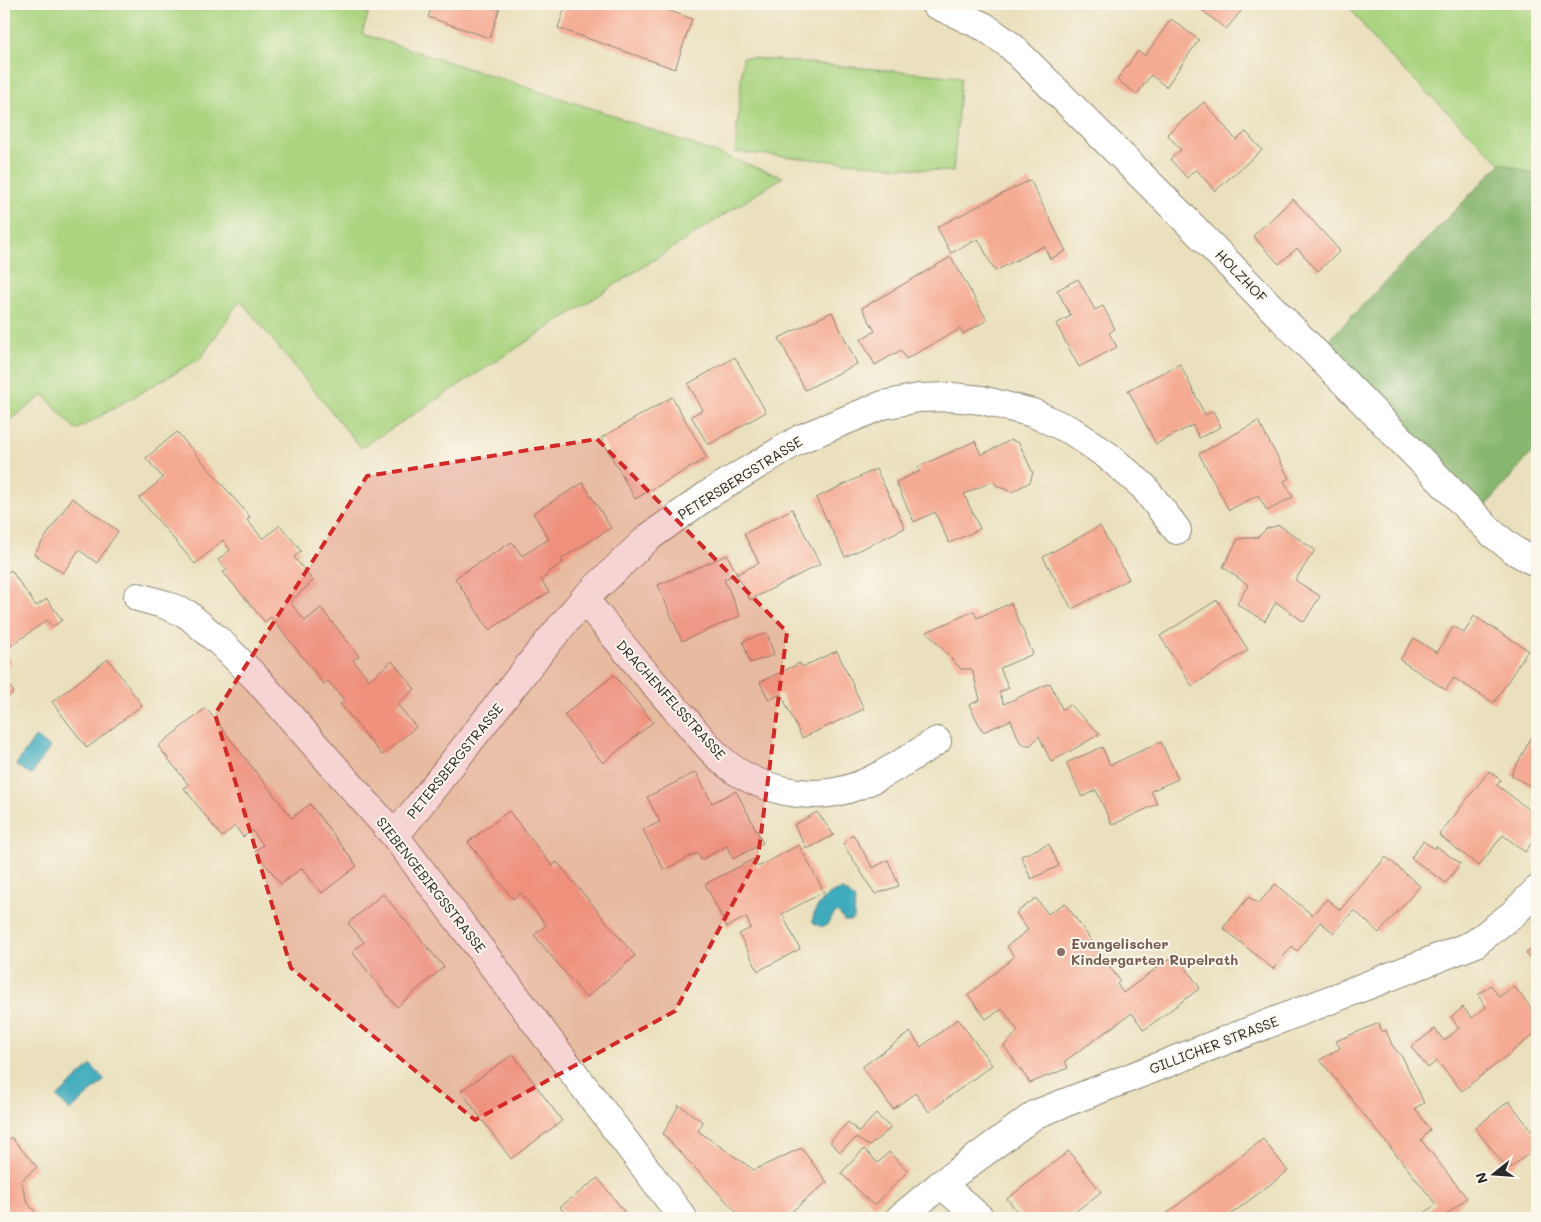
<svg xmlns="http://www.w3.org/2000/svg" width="1541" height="1222" font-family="Mali,sans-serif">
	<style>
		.green { fill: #aad480; stroke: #6a8056 }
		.forest { fill: #87b66e; stroke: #59704c }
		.water { fill: #3eabbc; stroke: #346b74 }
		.building { fill: #f5ab93 }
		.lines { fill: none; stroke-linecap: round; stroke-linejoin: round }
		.minor-casing { stroke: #8a8674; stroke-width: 30 }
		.minor { stroke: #fff; stroke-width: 28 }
		.marked { fill: #d62828; fill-opacity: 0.2; stroke: #d62828; stroke-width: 4; stroke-dasharray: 10 6; stroke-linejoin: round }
		.education-dot { fill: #8d6e63; stroke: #fbf7ec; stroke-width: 2 }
		.labels { text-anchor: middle; stroke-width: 4; stroke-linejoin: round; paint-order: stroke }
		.street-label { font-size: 14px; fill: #2b2b2b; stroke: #fbf7ec }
		.education-label { font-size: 14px; font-weight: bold; fill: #785e54; stroke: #fbf7ec; text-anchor: start }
	</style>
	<rect width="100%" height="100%" fill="#fbf7ec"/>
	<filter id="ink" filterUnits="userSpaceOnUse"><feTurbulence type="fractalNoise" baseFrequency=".02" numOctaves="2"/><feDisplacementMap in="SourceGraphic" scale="10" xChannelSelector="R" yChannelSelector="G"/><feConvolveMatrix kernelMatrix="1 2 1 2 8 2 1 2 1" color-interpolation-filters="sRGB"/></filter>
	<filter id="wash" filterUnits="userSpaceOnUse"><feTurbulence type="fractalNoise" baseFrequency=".0096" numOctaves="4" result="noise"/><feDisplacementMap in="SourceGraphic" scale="20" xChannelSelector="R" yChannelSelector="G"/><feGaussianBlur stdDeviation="1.12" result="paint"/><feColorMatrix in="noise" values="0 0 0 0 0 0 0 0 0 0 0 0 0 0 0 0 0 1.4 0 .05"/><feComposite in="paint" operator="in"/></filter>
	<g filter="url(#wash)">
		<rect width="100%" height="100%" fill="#eae0bd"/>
		<g class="green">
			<polygon points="4,4 371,4 362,34 603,112 783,177 361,448 240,300 201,358 76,430 44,395 4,424"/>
			<polygon points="1347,4 1537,4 1537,176 1501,164 1379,46"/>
			<polygon points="743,57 961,77 953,172 735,152"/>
		</g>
		<polygon class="forest" points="1501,163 1537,175 1537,447 1483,509 1323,346"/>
		<g class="water">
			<polygon points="35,737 50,747 31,775 16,765"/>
			<path d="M842 890 848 893 855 900 854 919 850 921H844L840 914 837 912C827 919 830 933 813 923 811 909 828 891 842 890Z"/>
			<polygon points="91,1065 105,1080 70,1111 57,1097"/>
		</g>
		<g id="blocks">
			<g class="building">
				<polygon points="433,4 501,4 490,38 428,17"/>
				<polygon points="566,4 581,4 593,8 595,4 660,4 659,7 692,19 675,69 558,28"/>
				<polygon points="1194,4 1247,4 1226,29"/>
				<polygon points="1171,19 1199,40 1166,87 1151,75 1137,94 1117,80 1138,51 1145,56"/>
				<polygon points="1204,102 1236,140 1246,132 1262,150 1215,191 1196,169 1187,178 1170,159 1181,150 1167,134"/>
				<polygon points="1030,180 1066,251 1050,259 1044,246 995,271 978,239 951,253 937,227"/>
				<polygon points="1293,199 1340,251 1318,271 1297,248 1279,264 1253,236"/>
				<polygon points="951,257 987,320 963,334 960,329 906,359 901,350 875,365 861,339 875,331 862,308"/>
				<polygon points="1078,279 1095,310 1103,306 1115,329 1109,333 1117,347 1079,367 1056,324 1071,316 1057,290"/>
				<polygon points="832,312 857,364 805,390 779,338"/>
				<polygon points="735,357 766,412 708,445 691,416 703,410 688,384"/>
				<polygon points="1180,364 1205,415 1213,411 1221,427 1199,438 1193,425 1156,444 1128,390"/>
				<polygon points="672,397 707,458 635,499 601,438"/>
				<polygon points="1258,421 1289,478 1284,481 1293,497 1267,511 1258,495 1229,510 1199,454"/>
				<polygon points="177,432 250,517 247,520 263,539 280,525 301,551 294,557 313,581 290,602 305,621 321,608 359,656 353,660 369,680 392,661 415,689 397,704 416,727 382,755 340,704 345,701 328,681 324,684 271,617 265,622 223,572 227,570 218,560 230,550 223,540 195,564 139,498 163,478 146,458"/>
				<polygon points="1011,440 1019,443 1033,473 1030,482 1012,492 997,486 993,481 964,494 980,529 949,543 935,512 914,522 896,482 920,471 918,467 975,441 981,455"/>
				<polygon points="876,469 905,528 845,557 816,498"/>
				<polygon points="583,483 611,528 561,559 563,563 548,572 549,574 541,580 549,592 489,630 455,578 512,542 522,556 549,539 533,513"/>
				<polygon points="72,498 118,531 97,563 79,550 63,573 34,554"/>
				<polygon points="792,509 820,564 750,600 737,574 759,563 744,534"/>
				<polygon points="1279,525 1315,550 1295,580 1320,596 1304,622 1276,602 1265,621 1237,604 1248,585 1223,567 1238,539 1258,537 1266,529"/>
				<polygon points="1100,526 1129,579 1072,609 1043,557"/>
				<polygon points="727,555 737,574 724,579 740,616 682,641 658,585"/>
				<polygon points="11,570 36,606 47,599 62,620 52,627 47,620 4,651 4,575"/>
				<polygon points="1217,600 1248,650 1192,686 1160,636"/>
				<polygon points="1011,603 1033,654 1000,668 1009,688 999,692 1004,704 1050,683 1062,709 1070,705 1100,734 1051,762 1039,736 1031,745 1025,745 1020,742 1011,720 983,732 969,705 980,700 972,669 961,669 927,632 974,611 977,618"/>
				<polygon points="1474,616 1528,650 1494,703 1454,678 1446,690 1400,660 1414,638 1437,653 1454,626 1464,633"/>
				<polygon points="767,633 774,655 750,663 743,641"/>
				<polygon points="837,651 864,709 802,738 781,694 769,700 760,682 800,663 802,667"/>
				<polygon points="4,652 12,663 4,668"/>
				<polygon points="108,659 142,705 87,748 52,702"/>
				<polygon points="614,675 653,722 603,763 564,715"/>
				<polygon points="4,679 14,692 4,701"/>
				<polygon points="206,708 292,818 310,804 357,866 322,893 302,868 281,884 255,851 263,845 252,830 243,837 235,826 222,837 184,788 189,785 158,746"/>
				<polygon points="1537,727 1537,790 1511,775"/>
				<polygon points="1161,742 1178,779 1151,791 1157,804 1112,825 1096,790 1082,797 1066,763 1102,747 1110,765"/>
				<polygon points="1489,771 1501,780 1497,785 1537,816 1537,836 1525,852 1503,835 1479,866 1439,835"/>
				<polygon points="696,772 712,803 736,791 763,843 733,859 727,846 701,860 697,853 664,870 643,830 660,822 647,797"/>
				<polygon points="509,811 552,866 557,862 635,956 586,998 534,935 546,925 521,893 513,899 468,842"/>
				<polygon points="817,812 834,835 807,849 794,825"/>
				<polygon points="853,834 873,868 888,860 899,886 875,894 843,844"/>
				<polygon points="1423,841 1435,849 1436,846 1460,863 1446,883 1411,858"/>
				<polygon points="1049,844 1059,866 1031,879 1021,856"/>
				<polygon points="799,845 824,892 782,914 800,949 758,971 739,934 751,928 746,917 727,927 705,884 754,859 758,867"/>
				<polygon points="1386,857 1420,886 1379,933 1354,910 1334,933 1320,922 1297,951 1292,946 1273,969 1223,928 1249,897 1258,904 1275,884 1312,915 1327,899 1340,910"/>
				<polygon points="383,894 444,967 397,1007 352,952 364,942 348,923"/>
				<polygon points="1036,898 1048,914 1065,903 1120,981 1117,984 1123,993 1176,954 1200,988 1144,1030 1132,1013 1065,1061 1068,1068 1030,1083 1004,1046 1018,1031 1002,1009 986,1019 968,995 1014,957 1007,946 1028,930 1016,913"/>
				<polygon points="1537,945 1537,968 1526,953"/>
				<polygon points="1491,985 1499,997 1514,986 1537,1016 1537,1032 1462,1091 1437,1061 1428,1068 1411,1047 1435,1029 1444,1041 1459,1028 1451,1017 1463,1007 1472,1018 1486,1007 1478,995"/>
				<polygon points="958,1019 992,1065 929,1112 915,1093 893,1109 862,1067 910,1032 921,1047"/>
				<polygon points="1379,1023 1382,1032 1386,1030 1392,1045 1403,1058 1424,1103 1415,1108 1430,1130 1421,1140 1467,1198 1442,1218 1424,1218 1421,1216 1436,1204 1320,1060 1340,1048 1336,1041"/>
				<polygon points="513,1054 562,1121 511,1159 461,1091"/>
				<polygon points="1509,1101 1537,1138 1537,1147 1508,1170 1475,1128"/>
				<polygon points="679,1105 703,1122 698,1131 754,1170 801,1148 827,1182 784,1218 742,1218 663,1134"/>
				<polygon points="876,1114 891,1128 869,1146 856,1138 840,1152 830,1142 848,1122 859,1132"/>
				<polygon points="11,1137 37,1167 21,1181 27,1202 40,1218 4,1218 4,1144"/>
				<polygon points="1263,1139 1288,1171 1226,1218 1161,1218"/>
				<polygon points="864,1149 878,1163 889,1152 908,1171 874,1206 841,1173"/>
				<polygon points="1069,1151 1101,1192 1067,1218 1023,1218 1007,1199"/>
				<polygon points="598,1178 629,1218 568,1218 560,1207"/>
			</g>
		</g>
	</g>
	<g filter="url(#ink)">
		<use href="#blocks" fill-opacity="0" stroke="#8a8674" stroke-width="1"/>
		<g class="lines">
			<defs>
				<g id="minor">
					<polyline points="935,4 985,27 1011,46 1179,213 1492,533 1515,551 1537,563"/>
					<polyline points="138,597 163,604 187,614 221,643 257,679 395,836 683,1218"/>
					<path d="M584 599C617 639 649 679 684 718 701 738 718 761 741 774 769 790 803 798 836 792 872 785 906 760 937 741"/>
					<polyline points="395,836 535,658 584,599 648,538 709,494 800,439 883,405 919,398 952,397 982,400 1033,413 1072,431 1108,456 1143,486 1177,530"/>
					<polyline points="941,1184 980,1218"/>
					<polyline points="900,1218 941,1184 1036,1114 1474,944 1514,913 1537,890"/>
				</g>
			</defs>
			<use href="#minor" class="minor-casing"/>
			<use href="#minor" class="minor"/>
		</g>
	</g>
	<path class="marked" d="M597 439 787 632 758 857 675 1011 475 1120 291 968 215 714 367 476Z"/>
	<circle class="education-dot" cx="1061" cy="952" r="5"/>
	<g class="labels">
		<g class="street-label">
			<text transform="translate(1241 276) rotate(46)" y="5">HOLZHOF</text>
			<text transform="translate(740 478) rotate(-32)" y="5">PETERSBERGSTRASSE</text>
			<text transform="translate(671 700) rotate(48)" y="5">DRACHENFELSSTRASSE</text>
			<text transform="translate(455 761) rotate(-51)" y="5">PETERSBERGSTRASSE</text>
			<text transform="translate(431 885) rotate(52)" y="5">SIEBENGEBIRGSSTRASSE</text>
			<text transform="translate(1214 1045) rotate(-21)" y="5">GILLICHER STRASSE</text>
		</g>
		<g class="education-label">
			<text x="1071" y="949">Evangelischer<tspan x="1071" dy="16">Kindergarten Rupelrath</tspan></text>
		</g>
	</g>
	<rect width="1541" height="1222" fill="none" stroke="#fbf7ec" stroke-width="20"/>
	<g transform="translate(1494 1174) rotate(253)" stroke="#fbf7ec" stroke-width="4" paint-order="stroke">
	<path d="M0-4L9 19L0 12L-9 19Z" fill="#2b2b2b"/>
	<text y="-8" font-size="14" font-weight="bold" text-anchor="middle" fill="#2b2b2b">N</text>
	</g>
</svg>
